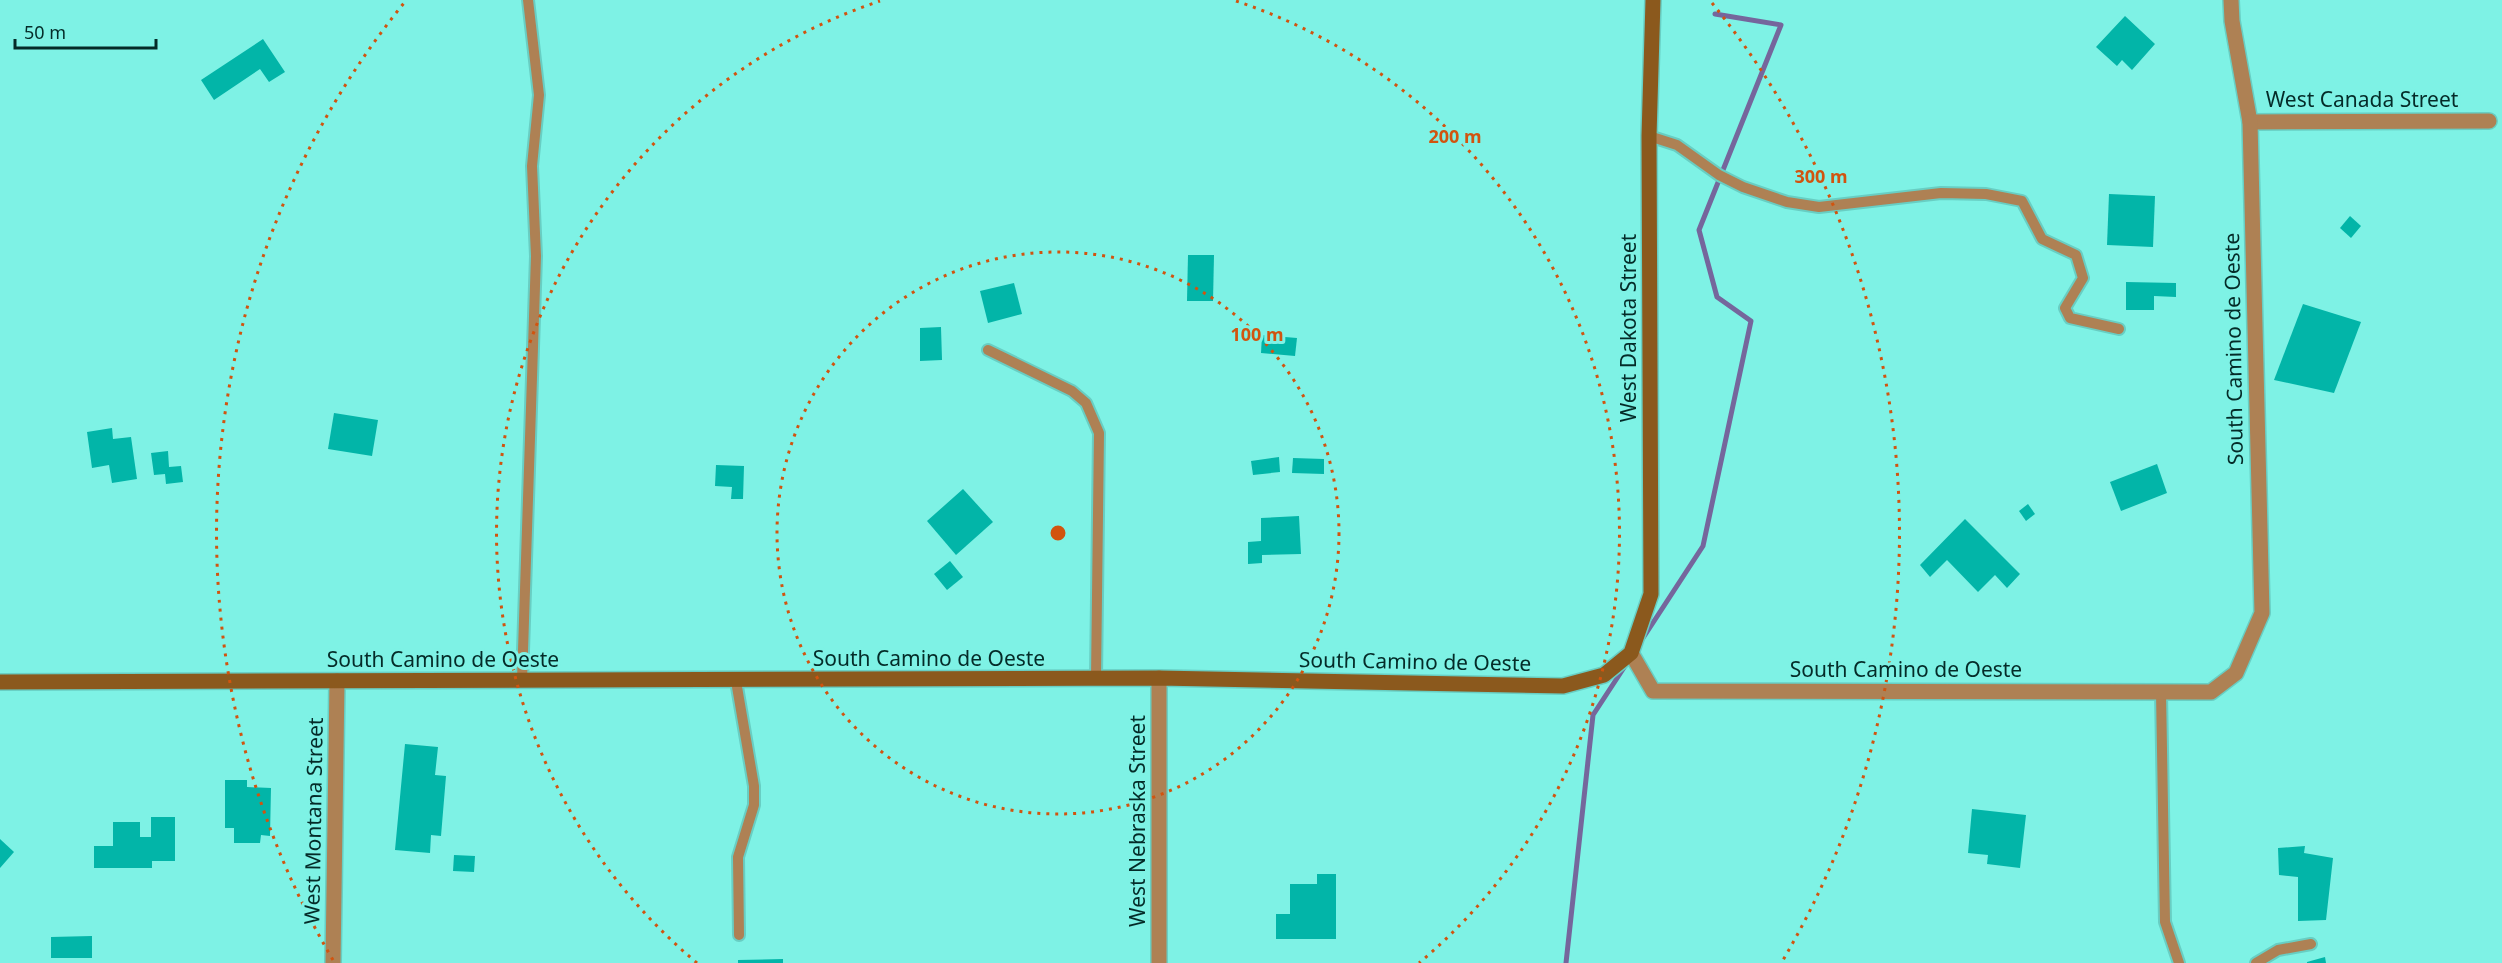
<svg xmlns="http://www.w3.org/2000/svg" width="2502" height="963" font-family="'Noto Sans',sans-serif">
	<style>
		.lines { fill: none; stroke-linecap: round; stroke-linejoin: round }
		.stream { stroke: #75669c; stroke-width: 5 }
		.building { fill: #02b5a8 }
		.lane-casing { stroke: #68cec3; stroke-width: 14 }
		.street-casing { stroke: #68cec3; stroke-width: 18 }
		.secondary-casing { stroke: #68cec3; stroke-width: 18 }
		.lane { stroke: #ae8154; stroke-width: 10 }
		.street { stroke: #ae8154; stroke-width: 15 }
		.secondary { stroke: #8b591d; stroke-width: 15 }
		.ring { fill: none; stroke: #d1540f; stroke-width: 3; stroke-dasharray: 3 6 }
		.labels { text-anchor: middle; stroke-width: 6; stroke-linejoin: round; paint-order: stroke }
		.street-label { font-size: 21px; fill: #042b28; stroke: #7ef2e5 }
		.centre { fill: #d1540f; stroke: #7ef2e5; stroke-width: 3 }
		.ring-label { font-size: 18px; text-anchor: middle; font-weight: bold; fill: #d1540f; stroke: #7ef2e5; stroke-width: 6; stroke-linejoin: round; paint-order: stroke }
	</style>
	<rect width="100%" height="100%" fill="#7ef2e5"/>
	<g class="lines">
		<g class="stream">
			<polyline points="1643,638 1703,546 1751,321 1717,297 1699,230 1781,25 1715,14"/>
			<polyline points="1566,963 1593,715 1625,666"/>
		</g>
	</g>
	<g class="building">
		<polygon points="2125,16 2155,44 2132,70 2122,60 2117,66 2096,47"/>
		<polygon points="263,39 285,72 269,82 260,69 214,100 201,80"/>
		<polygon points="2109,194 2155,196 2153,247 2107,245"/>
		<polygon points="2350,216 2361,226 2351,238 2340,228"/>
		<polygon points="1188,255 1214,255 1213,301 1187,301"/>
		<polygon points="2126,282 2176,283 2176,297 2154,296 2154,310 2126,310"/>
		<polygon points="1014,283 1022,314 988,323 980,291"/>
		<polygon points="2303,304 2361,322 2334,393 2274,380"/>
		<polygon points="941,327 942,360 920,361 920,328"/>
		<polygon points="1262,335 1297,338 1295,356 1261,353"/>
		<polygon points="334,413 378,420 372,456 328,449"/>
		<polygon points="112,428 113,439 131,437 137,479 112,483 109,465 92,468 87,432"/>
		<polygon points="168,451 169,467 181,466 183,482 166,484 165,474 154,475 151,453"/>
		<polygon points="1279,457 1280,472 1253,475 1251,461"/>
		<polygon points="1293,458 1324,459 1324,474 1292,473"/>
		<polygon points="2157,464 2167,493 2121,511 2110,482"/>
		<polygon points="716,465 744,466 743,499 731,499 732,487 715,486"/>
		<polygon points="963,489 993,522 956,555 927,521"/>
		<polygon points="2028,504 2035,514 2026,521 2019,511"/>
		<polygon points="1299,516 1301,554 1262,555 1262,563 1248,564 1248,542 1261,541 1261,518"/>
		<polygon points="1965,519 2020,574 2007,588 1995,575 1978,592 1947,560 1930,577 1920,565"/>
		<polygon points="950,561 963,577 947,590 934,574"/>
		<polygon points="405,744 438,747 435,775 446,776 441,836 431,835 430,853 395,850"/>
		<polygon points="225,780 247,780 247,787 271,788 270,836 261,835 260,843 234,843 234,828 225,828"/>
		<polygon points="1972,809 2026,815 2020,868 1987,864 1988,855 1968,853"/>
		<polygon points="151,817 175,817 175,861 152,861 152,868 94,868 94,846 113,846 113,822 140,822 140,837 151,837"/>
		<polygon points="0,839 14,852 0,868"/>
		<polygon points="2305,846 2304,853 2333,858 2326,920 2298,921 2298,877 2279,875 2278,848"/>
		<polygon points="454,855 475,856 474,872 453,871"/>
		<polygon points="1317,874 1336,874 1336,939 1276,939 1276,914 1290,914 1290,884 1317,884"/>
		<polygon points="92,936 92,958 51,958 51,937"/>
		<polygon points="2325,957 2326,963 2307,963 2307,962"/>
		<polygon points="783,959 783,963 738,963 738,960"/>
	</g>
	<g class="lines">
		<defs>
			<g id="lane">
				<polyline points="1649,136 1677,145 1719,175 1743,187 1787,202 1819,207 1941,193 1986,194 2022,201 2042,239 2076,255 2083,278 2065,308 2070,318 2119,329"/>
				<polyline points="988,350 1072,391 1086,403 1099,433 1096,678"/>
				<polyline points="522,681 536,256 532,166 539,95 528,0"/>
				<polyline points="736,681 754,786 754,805 738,857 739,935"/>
				<polyline points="2161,692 2165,922 2179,963"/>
				<polyline points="2256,963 2278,950 2311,944"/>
			</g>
			<g id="street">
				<polyline points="2231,0 2232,21 2250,122 2489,121"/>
				<polyline points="1631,653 1653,691 2211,692 2236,673 2262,613 2250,122"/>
				<polyline points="1159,678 1159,963"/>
				<polyline points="333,963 337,681"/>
			</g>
			<polyline id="secondary" points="0,682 1159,678 1563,686 1604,675 1631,653 1651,594 1649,136 1653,0"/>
		</defs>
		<use href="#lane" class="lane-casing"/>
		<use href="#street" class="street-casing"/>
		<use href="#secondary" class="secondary-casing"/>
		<use href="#lane" class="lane"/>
		<use href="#street" class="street"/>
		<use href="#secondary" class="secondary"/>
	</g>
	<g class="ring">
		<circle cx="1058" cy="533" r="281"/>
		<path d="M697 963A561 561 0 0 1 880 1M1236 1A561 561 0 0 1 1419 963"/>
		<path d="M333 960A842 842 0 0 1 404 3M1712 3A842 842 0 0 1 1783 960"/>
	</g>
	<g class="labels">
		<g class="street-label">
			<text x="2362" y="107">West Canada Street</text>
			<text transform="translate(1629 328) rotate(-90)" y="7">West Dakota Street</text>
			<text transform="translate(2234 349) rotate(-91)" y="7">South Camino de Oeste</text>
			<text x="929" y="666">South Camino de Oeste</text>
			<text x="443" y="667">South Camino de Oeste</text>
			<text transform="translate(1415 662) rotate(1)" y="7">South Camino de Oeste</text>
			<text x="1906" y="677">South Camino de Oeste</text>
			<text transform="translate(314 821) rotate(-89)" y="7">West Montana Street</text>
			<text transform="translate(1138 821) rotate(-90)" y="7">West Nebraska Street</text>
		</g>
	</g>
	<circle cx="1058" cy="533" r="9" class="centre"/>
	<g class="ring-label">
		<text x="1455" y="143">200 m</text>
		<text x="1821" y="183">300 m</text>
		<text x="1257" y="341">100 m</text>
	</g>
	<path d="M15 39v9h141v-9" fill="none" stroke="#042b28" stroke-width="3"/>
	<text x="24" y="39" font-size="18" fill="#042b28" stroke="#7ef2e5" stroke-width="4.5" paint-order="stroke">50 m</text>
</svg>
